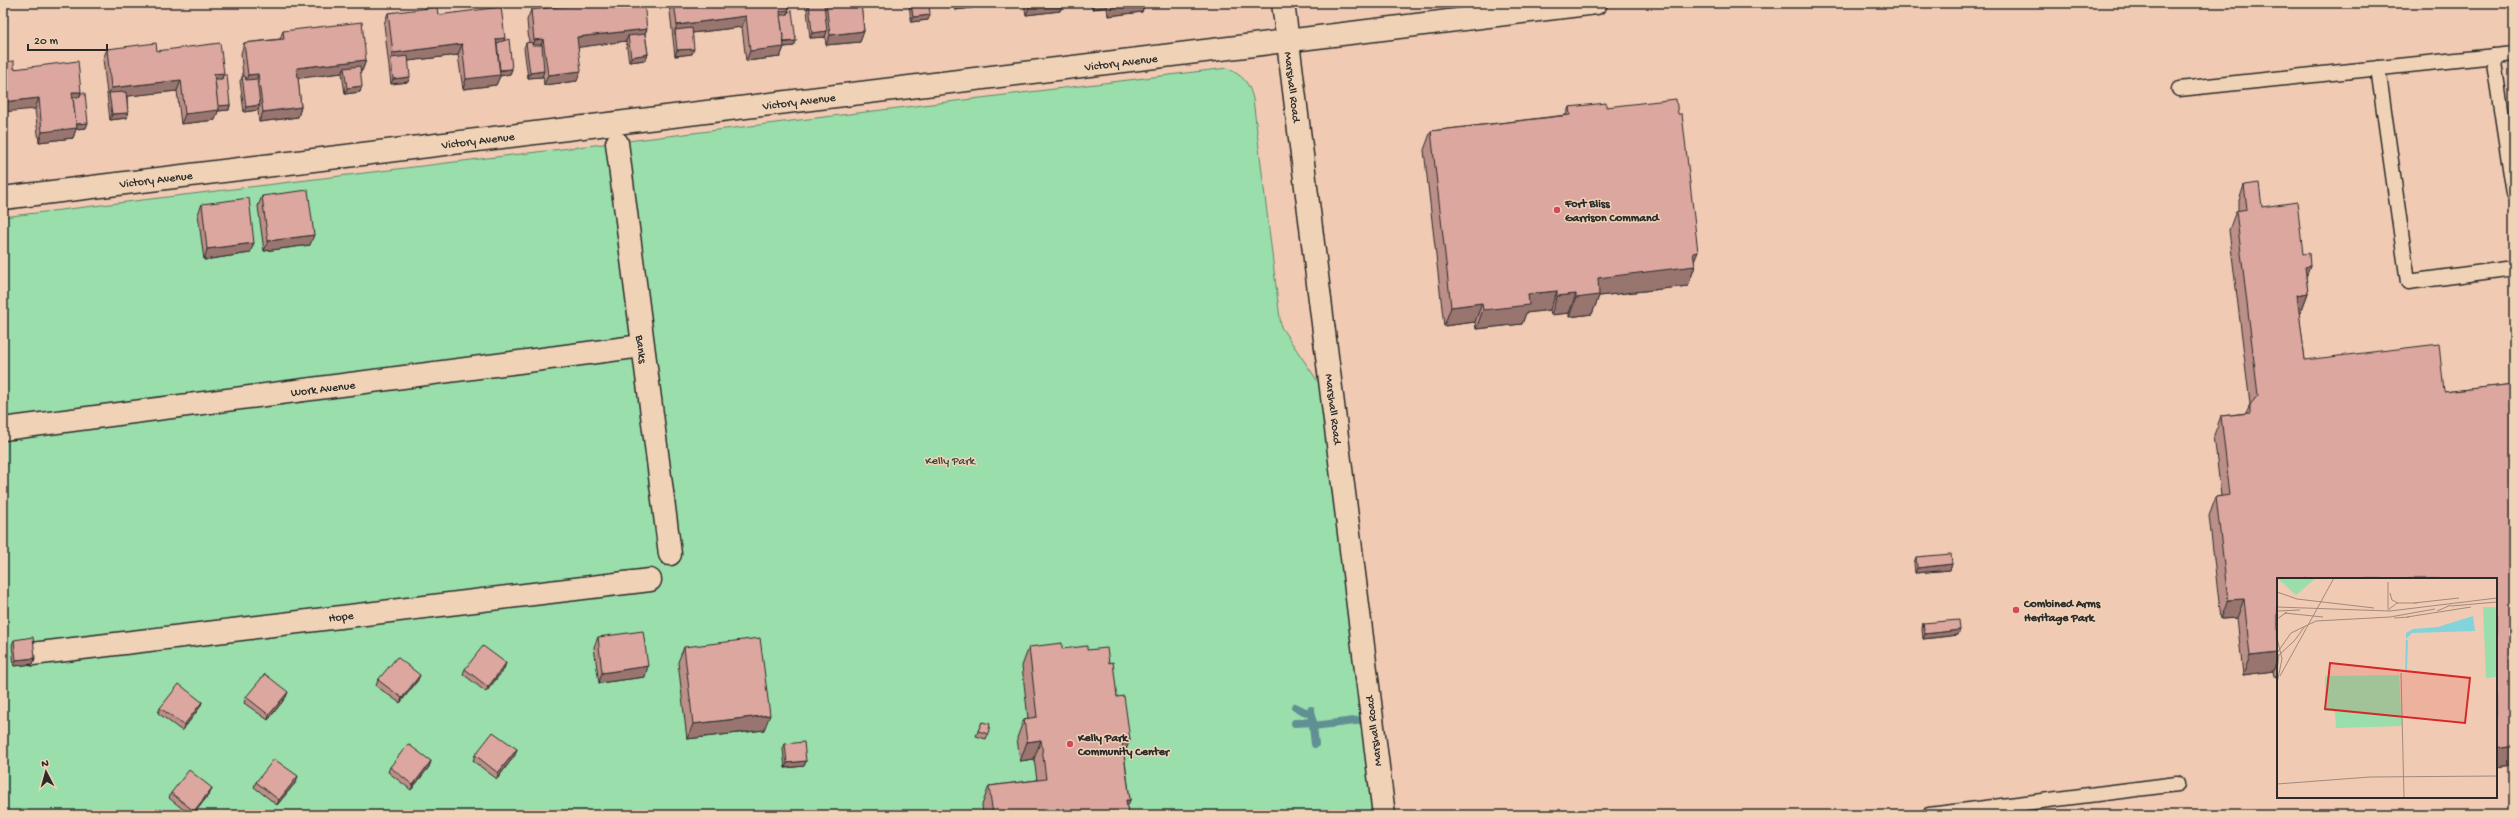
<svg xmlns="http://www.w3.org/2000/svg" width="2517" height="818" font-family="'Gochi Hand',sans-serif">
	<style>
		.green { fill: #99deab; stroke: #62846b }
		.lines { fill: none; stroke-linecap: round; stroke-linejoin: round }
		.stream { stroke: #609094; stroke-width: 8 }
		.service-casing { stroke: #2b2b2b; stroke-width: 17 }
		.pedestrian-casing { stroke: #2b2b2b; stroke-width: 25 }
		.minor-casing { stroke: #2b2b2b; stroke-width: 25 }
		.tertiary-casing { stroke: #2b2b2b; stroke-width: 25 }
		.service { stroke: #f0d3b6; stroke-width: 14 }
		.pedestrian { stroke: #f0d3b6; stroke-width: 22 }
		.minor { stroke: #f0d3b6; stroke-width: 22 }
		.tertiary { stroke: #f0d3b6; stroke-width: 22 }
		.wall { fill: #bc9088; stroke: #2b2b2b }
		.shaded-wall { fill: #99756f; stroke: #2b2b2b }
		.building { fill: #dba79e; stroke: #2b2b2b }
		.poi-dot { fill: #d1495b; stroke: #f0d3b6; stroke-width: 1.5 }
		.labels { text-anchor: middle; stroke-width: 3; stroke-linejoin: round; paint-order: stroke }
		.street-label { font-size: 12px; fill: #2b2b2b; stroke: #f0d3b6 }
		.poi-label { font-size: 12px; font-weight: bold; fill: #2b2b2b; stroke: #f0d3b6; text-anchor: start }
		.park-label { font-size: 12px; fill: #3c463e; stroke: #f0d3b6 }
		.inset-river { fill: none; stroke: #83d4da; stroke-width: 2 }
		.inset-road { fill: none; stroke: #a18a7d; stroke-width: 1 }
		.view { fill: #d62828; fill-opacity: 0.15; stroke: #d62828; stroke-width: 2 }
		.inset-edge { fill: none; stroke: #2b2b2b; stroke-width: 2 }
	</style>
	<rect width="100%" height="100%" fill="#f0cab3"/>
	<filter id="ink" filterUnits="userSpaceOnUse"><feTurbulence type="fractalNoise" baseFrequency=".025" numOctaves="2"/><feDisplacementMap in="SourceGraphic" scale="8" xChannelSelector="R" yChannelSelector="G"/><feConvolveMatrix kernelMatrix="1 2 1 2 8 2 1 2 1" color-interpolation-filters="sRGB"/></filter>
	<g filter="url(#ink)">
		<path class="green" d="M1227 68C1243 76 1249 82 1253 99L1281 327 1334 405 1384 815H3V217Z"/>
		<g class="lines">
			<g class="stream">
				<polyline points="1295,707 1312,715"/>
				<polyline points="1311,710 1315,744"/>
				<polyline points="1295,723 1313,722"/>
				<polyline points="1313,726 1371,719"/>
			</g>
			<defs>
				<g id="service">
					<polyline points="2493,56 2514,194"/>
					<polyline points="2378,68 2408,282 2514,268"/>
					<polyline points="2179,89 2514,54"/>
					<polyline points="1929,815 2177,784"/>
				</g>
				<g id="pedestrian">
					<polyline points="617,143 670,554"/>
					<polyline points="3,429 642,346"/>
					<polyline points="32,654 650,580"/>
				</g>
				<g id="minor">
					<polyline points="1283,3 1288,42"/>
					<polyline points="3,198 1596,3"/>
				</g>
				<polyline id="tertiary" points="1288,42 1384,815"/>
			</defs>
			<use href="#service" class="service-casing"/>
			<use href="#pedestrian" class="pedestrian-casing"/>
			<use href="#minor" class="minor-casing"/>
			<use href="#tertiary" class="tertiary-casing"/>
			<use href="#service" class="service"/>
			<use href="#pedestrian" class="pedestrian"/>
			<use href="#minor" class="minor"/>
			<use href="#tertiary" class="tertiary"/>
		</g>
		<g class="wall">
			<polygon points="669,3 788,3 788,12 796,41 794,46 784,47 780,57 746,61 742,27 692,33 692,54 675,56"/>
			<polygon points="809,3 893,3 861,7 864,31 860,42 826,45 825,36 825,37 810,38 807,9"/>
			<polygon points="909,3 929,3 928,20 911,22"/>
			<polygon points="954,3 973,3 972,8 955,10"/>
			<polygon points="1024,3 1063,3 1060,11 1026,15"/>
			<polygon points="1091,3 1145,3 1142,12 1108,16 1107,7 1092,9"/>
			<polygon points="531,10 645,34 648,54 646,60 629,62 626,41 578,47 577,81 544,85 543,76 542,77 528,78 524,48 526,43 529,43 527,20"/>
			<polygon points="388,13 438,15 504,41 512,69 510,74 500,76 496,85 463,89 458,55 408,61 408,82 391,84 384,24"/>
			<polygon points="283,31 366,60 362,71 360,71 360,92 345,94 342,73 298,78 301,107 298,117 259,122 258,110 244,112 240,81 243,76 241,54 244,43 280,39"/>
			<polygon points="107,49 157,51 223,75 230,105 229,110 218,111 215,120 181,124 177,91 127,96 128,113 127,118 110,120 103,59"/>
			<polygon points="14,69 81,93 86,128 76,129 73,138 39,142 35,109"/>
			<polygon points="1569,107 1606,107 1694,262 1695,266 1688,286 1599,296 1592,314 1569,317 1569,313 1551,315 1550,310 1526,313 1522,324 1476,329 1475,322 1444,326 1424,150 1431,131 1566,115"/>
			<polygon points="2244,185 2262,207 2303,254 2310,266 2306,277 2308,293 2301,312 2299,313 2305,360 2444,392 2514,384 2514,765 2496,767 2278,579 2278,678 2274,676 2273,671 2243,675 2237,618 2221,619 2209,516 2216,497 2221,496 2214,435 2221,416 2246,413 2250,404 2229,230 2236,211 2238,211 2238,204"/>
			<polygon points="262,196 310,245 264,251 258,206"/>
			<polygon points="202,204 250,253 204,260 198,214"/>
			<polygon points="1916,557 1952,564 1950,570 1915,573 1914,563"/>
			<polygon points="1923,623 1958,635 1923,639 1922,629"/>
			<polygon points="598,637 645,677 599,683 594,647"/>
			<polygon points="14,640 35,658 33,664 14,666 12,645"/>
			<polygon points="684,647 764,730 687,739 678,662"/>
			<polygon points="1029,647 1087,650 1109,663 1117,697 1130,739 1124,754 1130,800 1127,807 1128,815 983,815 982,805 989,786 1037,780 1034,759 1020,761 1017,738 1024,719 1028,718 1022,666"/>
			<polygon points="465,669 504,669 486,692 463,674"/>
			<polygon points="378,680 418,680 400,703 376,686"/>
			<polygon points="246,697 286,697 268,720 244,703"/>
			<polygon points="202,702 200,707 182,731 158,713 160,708"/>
			<polygon points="982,722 988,734 986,739 976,736"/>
			<polygon points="785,744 806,761 804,766 785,768 783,749"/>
			<polygon points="517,749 515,755 497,779 473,761 475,755"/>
			<polygon points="431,761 429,767 411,790 388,772 390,767"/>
			<polygon points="256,782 296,782 277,805 254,787"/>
			<polygon points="212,788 210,793 193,815 190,815 169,798 171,793"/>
		</g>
		<g class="shaded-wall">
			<polygon points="816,3 824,3 822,10 813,11"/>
			<polygon points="858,3 893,3 856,7"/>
			<polygon points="970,3 973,3 972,8 955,10 957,4"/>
			<polygon points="1043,3 1063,3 1060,11 1026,15 1030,5"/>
			<polygon points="1102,3 1109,3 1107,7 1092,9 1094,4"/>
			<polygon points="1138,3 1145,3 1142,12 1108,16 1112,6"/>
			<polygon points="789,10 785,20 778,21 780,11"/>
			<polygon points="930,15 928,20 911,22 913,17"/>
			<polygon points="746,16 742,27 675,35 675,30 677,25"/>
			<polygon points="647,29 643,39 628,36 626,41 574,48 577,37"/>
			<polygon points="827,31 825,37 810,38 812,33"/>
			<polygon points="864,31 860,42 826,45 830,35"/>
			<polygon points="505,38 501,48 495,49 496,39"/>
			<polygon points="543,39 540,50 530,51 534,40"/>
			<polygon points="796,41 794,46 784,47 780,57 746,61 750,51 781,43"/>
			<polygon points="462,44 458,55 392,63 391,58 393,53"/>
			<polygon points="694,49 692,54 675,56 677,50"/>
			<polygon points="648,54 646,60 629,62 631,57"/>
			<polygon points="366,60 362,71 345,73 344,68 342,73 293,79 297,68"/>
			<polygon points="512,69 510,74 500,76 496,85 463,89 466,79 497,71"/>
			<polygon points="544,71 542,77 528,78 530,73"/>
			<polygon points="581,71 577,81 544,85 548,75"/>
			<polygon points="224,73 220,84 213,85 214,74"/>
			<polygon points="258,74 255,84 244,85 248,75"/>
			<polygon points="410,77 408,82 391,84 393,79"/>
			<polygon points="181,80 177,91 110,98 109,93 111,88"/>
			<polygon points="362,86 360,92 345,94 347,88"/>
			<polygon points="72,92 81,92 78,102 71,103"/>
			<polygon points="39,98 35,109 3,112 3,102"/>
			<polygon points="230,105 229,110 218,111 215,120 181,124 185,114 216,106"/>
			<polygon points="260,105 258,110 244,112 246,107"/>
			<polygon points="301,107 298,117 259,122 263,112"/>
			<polygon points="128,113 127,118 110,120 112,114"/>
			<polygon points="88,123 86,128 76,129 73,138 39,142 42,132 74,124"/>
			<polygon points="314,235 310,245 264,251 268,241"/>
			<polygon points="254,243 250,253 204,260 207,249"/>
			<polygon points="1698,252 1692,267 1695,266 1688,286 1599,296 1592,314 1569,317 1576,298 1598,278 1693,253"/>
			<polygon points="2310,266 2303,285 2305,267"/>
			<polygon points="1557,291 1550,310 1526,313 1522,324 1476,329 1483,310 1528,294"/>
			<polygon points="2308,293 2301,312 2290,314 2297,295"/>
			<polygon points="1576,294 1569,313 1551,315 1557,296"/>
			<polygon points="1482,303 1475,322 1444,326 1451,307"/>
			<polygon points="1952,564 1950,570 1915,573 1917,568"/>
			<polygon points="2244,599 2237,618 2221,619 2228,600"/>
			<polygon points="1960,630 1958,635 1923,639 1925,634"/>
			<polygon points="2278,653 2278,659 2273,671 2243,675 2250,656"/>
			<polygon points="35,658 33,664 14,666 16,660"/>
			<polygon points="506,663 504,669 486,692 488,687"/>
			<polygon points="648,666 645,677 599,683 602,673"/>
			<polygon points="420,675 418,680 400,703 402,698"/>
			<polygon points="288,692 286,697 268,720 269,715"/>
			<polygon points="202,702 200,707 182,731 184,725"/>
			<polygon points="770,715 764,730 687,739 693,724"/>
			<polygon points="1130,739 1123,758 1122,740"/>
			<polygon points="1041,740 1034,759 1020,761 1027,742"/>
			<polygon points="2514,746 2514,765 2496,767 2496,749"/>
			<polygon points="517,749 515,755 497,779 498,773"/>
			<polygon points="431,761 429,767 411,790 413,785"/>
			<polygon points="806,761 804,766 785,768 787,763"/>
			<polygon points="298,776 296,782 277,805 279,800"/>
			<polygon points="212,788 210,793 192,815 194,811"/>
			<polygon points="1126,800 1130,800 1124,815"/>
		</g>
		<g class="building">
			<polygon points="590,3 644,3 647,29 577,37 581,71 548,75 543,39 534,40 531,10"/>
			<polygon points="674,3 788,3 789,10 780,11 784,47 750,51 746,16 677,25"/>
			<polygon points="809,3 824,4 827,31 812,33"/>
			<polygon points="826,3 861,3 864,31 830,35"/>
			<polygon points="911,3 929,3 930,15 913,17"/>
			<polygon points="957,3 970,3 957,4"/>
			<polygon points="1030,3 1043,3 1030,5"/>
			<polygon points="1111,3 1138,3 1112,6"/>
			<polygon points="437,7 438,15 501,7 505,38 496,39 500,75 466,79 462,44 393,53 388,13"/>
			<polygon points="792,11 796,41 784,42 780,15 787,15 788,12"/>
			<polygon points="362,22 366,60 297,68 301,107 263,112 258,74 248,75 244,43 284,39 283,31"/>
			<polygon points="692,28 694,49 677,50 675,30"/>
			<polygon points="645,34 648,54 631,57 628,36"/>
			<polygon points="509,39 512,69 500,70 497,43"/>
			<polygon points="532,42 532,45 542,45 544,71 530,73 526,43"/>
			<polygon points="156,43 157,51 220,43 224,73 214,74 219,110 185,114 181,80 111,88 107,49"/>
			<polygon points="408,56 410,77 393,79 391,58"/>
			<polygon points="14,61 14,69 78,61 81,92 72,92 77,128 42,132 39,98 3,102 3,62"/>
			<polygon points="360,66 362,86 347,88 344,68"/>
			<polygon points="223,75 227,75 230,105 218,106 215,79 222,79"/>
			<polygon points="242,76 245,76 246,80 257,79 260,105 246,107"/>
			<polygon points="126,92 128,113 112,114 109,93"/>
			<polygon points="81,93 85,93 88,123 76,124 73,97 80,97"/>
			<polygon points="1676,99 1678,114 1682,114 1698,252 1693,253 1695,266 1598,278 1599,295 1576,298 1576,294 1557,296 1557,291 1528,294 1529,305 1483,310 1482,303 1451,307 1431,131 1570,115 1569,107 1606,103 1606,107"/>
			<polygon points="2259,183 2262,207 2297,202 2303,254 2309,253 2310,266 2305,267 2308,293 2297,295 2305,360 2439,344 2444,392 2514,384 2514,746 2496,749 2496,579 2278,579 2278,653 2250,656 2244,599 2228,600 2216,497 2230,495 2221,416 2250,413 2250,405 2258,395 2236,211 2247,209 2244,185"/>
			<polygon points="308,190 314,235 268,241 262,196"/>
			<polygon points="249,198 254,243 207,249 202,204"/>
			<polygon points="1951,554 1952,564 1917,568 1916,557"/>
			<polygon points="1959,620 1960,630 1925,634 1923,623"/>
			<polygon points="643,631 648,666 602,673 598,637"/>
			<polygon points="33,637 35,658 16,660 14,640"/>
			<polygon points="760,638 770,715 693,724 684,647"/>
			<polygon points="1062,643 1062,649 1087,646 1087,650 1107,648 1109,663 1113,662 1117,697 1124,696 1130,739 1122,740 1130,800 1126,800 1128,815 993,815 989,786 1046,779 1041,740 1027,742 1024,719 1037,717 1029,647"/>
			<polygon points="483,646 506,663 488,687 465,669"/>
			<polygon points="397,657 420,675 402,698 378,680"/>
			<polygon points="265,674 288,692 269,715 246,697"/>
			<polygon points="179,684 202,702 184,725 160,708"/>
			<polygon points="982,722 990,724 988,734 978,731"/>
			<polygon points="493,732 517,749 498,773 475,755"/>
			<polygon points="804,742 806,761 787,763 785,744"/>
			<polygon points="408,744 431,761 413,785 390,767"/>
			<polygon points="274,759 298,776 279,800 256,782"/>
			<polygon points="189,770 212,788 194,811 171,793"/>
		</g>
	</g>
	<g class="poi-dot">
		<circle cx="1557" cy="210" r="4"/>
		<circle cx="2016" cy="610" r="4"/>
		<circle cx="1070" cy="744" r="4"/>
	</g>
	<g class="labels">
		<g class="street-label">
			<text transform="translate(1121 62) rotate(-7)" y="4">Victory Avenue</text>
			<text transform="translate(1293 87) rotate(83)" y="4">Marshall Road</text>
			<text transform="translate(799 101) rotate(-7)" y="4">Victory Avenue</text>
			<text transform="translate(478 140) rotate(-7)" y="4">Victory Avenue</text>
			<text transform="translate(156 179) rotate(-7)" y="4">Victory Avenue</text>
			<text transform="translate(642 349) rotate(83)" y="4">Banks</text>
			<text transform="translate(323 388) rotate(-7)" y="4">Work Avenue</text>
			<text transform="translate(1334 409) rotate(83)" y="4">Marshall Road</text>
			<text transform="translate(341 616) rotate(-7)" y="4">Hope</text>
			<text transform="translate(1373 731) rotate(-97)" y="4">Marshall Road</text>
		</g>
		<g class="poi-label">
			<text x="1565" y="207">Fort Bliss<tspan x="1565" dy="14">Garrison Command</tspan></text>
			<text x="2024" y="607">Combined Arms<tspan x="2024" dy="14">Heritage Park</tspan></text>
			<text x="1078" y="741">Kelly Park<tspan x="1078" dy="14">Community Center</tspan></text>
		</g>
		<g class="park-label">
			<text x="950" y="464">Kelly Park</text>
		</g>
	</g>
	<g transform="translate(2277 578)">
		<rect width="220" height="220" fill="#f0cab3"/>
		<path d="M0 0H39L19 17ZM206 29H220V99L209 100ZM122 97 125 148 59 150 58 133H48V98Z" fill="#99deab"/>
		<path d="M196 38 198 53 135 55 129 61V55L136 51 161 49Z" fill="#83d4da"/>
		<path class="inset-river" d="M129 92 130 62"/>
		<path class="inset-road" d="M0 14 20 21 97 30M113 15 115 22 121 25M137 25 182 20M174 28 220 24M0 29 113 33 220 20M111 31V4M111 32 120 25H140M0 33 23 32M160 33 174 27M7 35 46 39M130 39 194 29M117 40 132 39M0 41 10 34M0 60 5 81 0 105M0 75 14 55 39 43 113 39 158 31M0 79 18 62 28 48M0 93 2 76M124 95 127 220M3 98 57 0M0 206 93 199 220 198"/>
		<path class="view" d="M53 85 193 100 188 145 48 131Z"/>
		<rect width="220" height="220" class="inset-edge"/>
	</g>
	<rect width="2517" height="818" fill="none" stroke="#f0d3b6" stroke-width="16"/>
	<rect x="8" y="8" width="2501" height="802" fill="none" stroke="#2b2b2b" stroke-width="1.5" filter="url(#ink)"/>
	<g transform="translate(46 772) rotate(354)" stroke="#f0d3b6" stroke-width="3" paint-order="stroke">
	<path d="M0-3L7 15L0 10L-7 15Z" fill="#2b2b2b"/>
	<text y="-6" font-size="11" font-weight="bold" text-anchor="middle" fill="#2b2b2b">N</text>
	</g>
	<path d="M28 44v6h79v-6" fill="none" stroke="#2b2b2b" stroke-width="2"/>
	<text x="34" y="44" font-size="12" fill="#2b2b2b" stroke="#f0d3b6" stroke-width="3" paint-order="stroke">20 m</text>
</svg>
